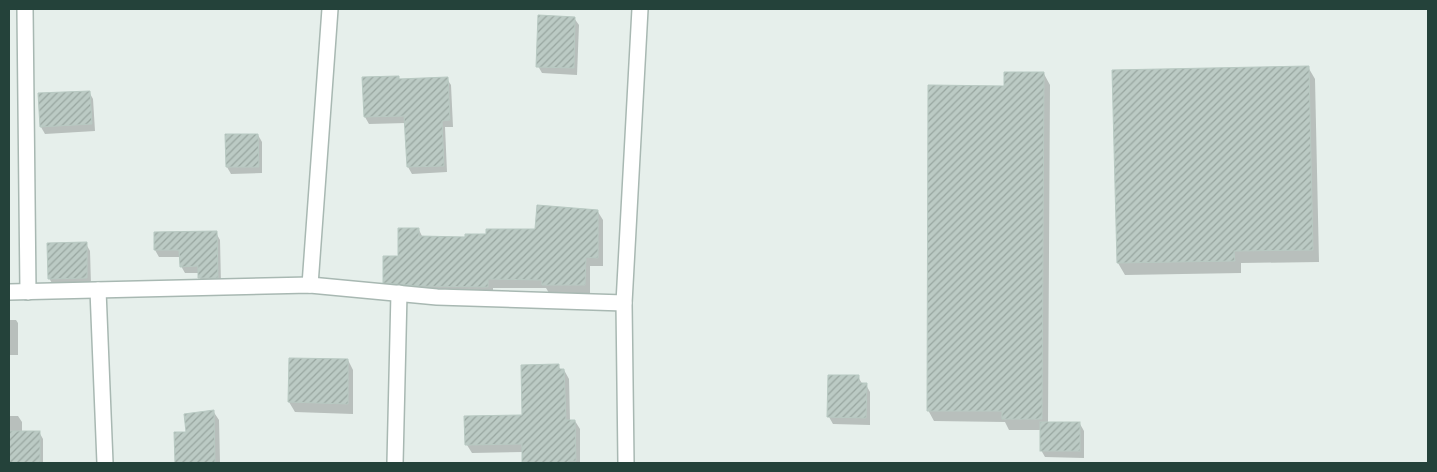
<svg xmlns="http://www.w3.org/2000/svg" width="1437" height="472" font-family="Rubik,sans-serif">
	<style>
		.shadow { fill: #0003 }
		.building { fill: url(#building-hatch); stroke: #b8c9c2 }
		.lines { fill: none; stroke-linecap: round; stroke-linejoin: round }
		.street-casing { stroke: #a8b8b2; stroke-width: 18 }
		.street { stroke: #fff; stroke-width: 15 }
	</style>
	<defs>
		<pattern id="building-hatch" width="6" height="6" patternUnits="userSpaceOnUse" patternTransform="scale(1.25)"><rect width="6" height="6" fill="#bbcac4"/><path d="M-1 1l2-2M0 6l6-6M5 7l2-2" fill="none" stroke="#98a6a0"/></pattern>
	</defs>
	<rect width="100%" height="100%" fill="#e6efeb"/>
	<g class="shadow">
		<polygon points="574,18 579,25 577,75 542,73 538,66"/>
		<polygon points="1308,67 1315,79 1319,262 1241,263 1241,273 1125,275 1118,263"/>
		<polygon points="1044,74 1050,85 1048,423 1080,424 1084,431 1084,458 1045,457 1041,450 1041,430 1009,430 1005,422 934,421 928,410 1005,88"/>
		<polygon points="398,77 400,80 447,79 451,85 453,127 445,127 447,172 412,174 408,167 406,123 369,124 365,117 363,78"/>
		<polygon points="89,92 93,99 95,131 45,134 41,127"/>
		<polygon points="258,135 262,142 262,173 231,174 227,167"/>
		<polygon points="598,212 603,220 603,266 590,266 590,294 549,293 546,288 493,288 493,296 390,291 385,282 419,230 423,238 466,238 536,230"/>
		<polygon points="216,233 220,240 221,284 204,285 200,278 200,273 185,273 181,266 181,257 159,257 155,250 155,234"/>
		<polygon points="86,244 90,251 91,285 53,285 49,278"/>
		<polygon points="9,320 16,320 18,323 18,355 9,355"/>
		<polygon points="290,359 348,360 353,370 353,414 295,412 289,402"/>
		<polygon points="558,366 561,370 564,370 569,379 570,421 575,421 580,429 580,463 523,463 523,452 472,453 467,445 524,416"/>
		<polygon points="829,377 858,377 863,385 866,385 870,392 870,425 833,424 829,417"/>
		<polygon points="213,411 219,420 220,463 176,463 176,433 188,433"/>
		<polygon points="9,416 18,416 22,422 22,433 39,432 43,439 43,463 9,463"/>
	</g>
	<g class="building">
		<polygon points="538,15 575,17 574,68 536,67"/>
		<polygon points="1309,66 1313,250 1234,251 1235,261 1117,263 1112,70"/>
		<polygon points="1004,72 1044,72 1042,419 1002,419 1002,411 927,411 928,85 1004,86"/>
		<polygon points="399,76 399,79 448,77 450,120 442,121 444,166 407,167 404,116 364,117 362,77"/>
		<polygon points="90,91 92,124 40,127 38,93"/>
		<polygon points="225,134 258,134 259,167 226,167"/>
		<polygon points="537,205 598,210 598,258 586,257 585,285 542,285 542,280 488,279 488,287 419,286 383,283 383,256 398,256 398,228 419,228 419,236 465,237 465,234 486,234 486,229 535,229"/>
		<polygon points="217,231 218,278 198,278 198,266 180,267 179,250 154,250 154,232"/>
		<polygon points="87,242 87,278 48,279 47,243"/>
		<polygon points="289,358 348,359 348,404 288,402"/>
		<polygon points="559,364 559,369 564,369 566,420 575,420 576,461 568,461 568,463 522,463 522,444 465,445 464,416 522,415 521,365"/>
		<polygon points="828,375 859,375 859,383 867,383 866,418 827,417"/>
		<polygon points="214,410 215,463 175,463 174,432 186,432 184,414"/>
		<rect x="1040" y="422" width="40" height="29"/>
		<rect x="9" y="431" width="31" height="32"/>
	</g>
	<g class="lines">
		<defs>
			<g id="street">
				<polyline points="25,9 28,292"/>
				<polyline points="310,285 330,9"/>
				<polyline points="98,290 105,463"/>
				<polyline points="9,292 310,285 437,297 624,303"/>
				<polyline points="395,463 399,293"/>
				<polyline points="626,463 624,303 640,9"/>
			</g>
		</defs>
		<use href="#street" class="street-casing"/>
		<use href="#street" class="street"/>
	</g>
	<rect width="1437" height="472" fill="none" stroke="#24423a" stroke-width="20"/>
</svg>
